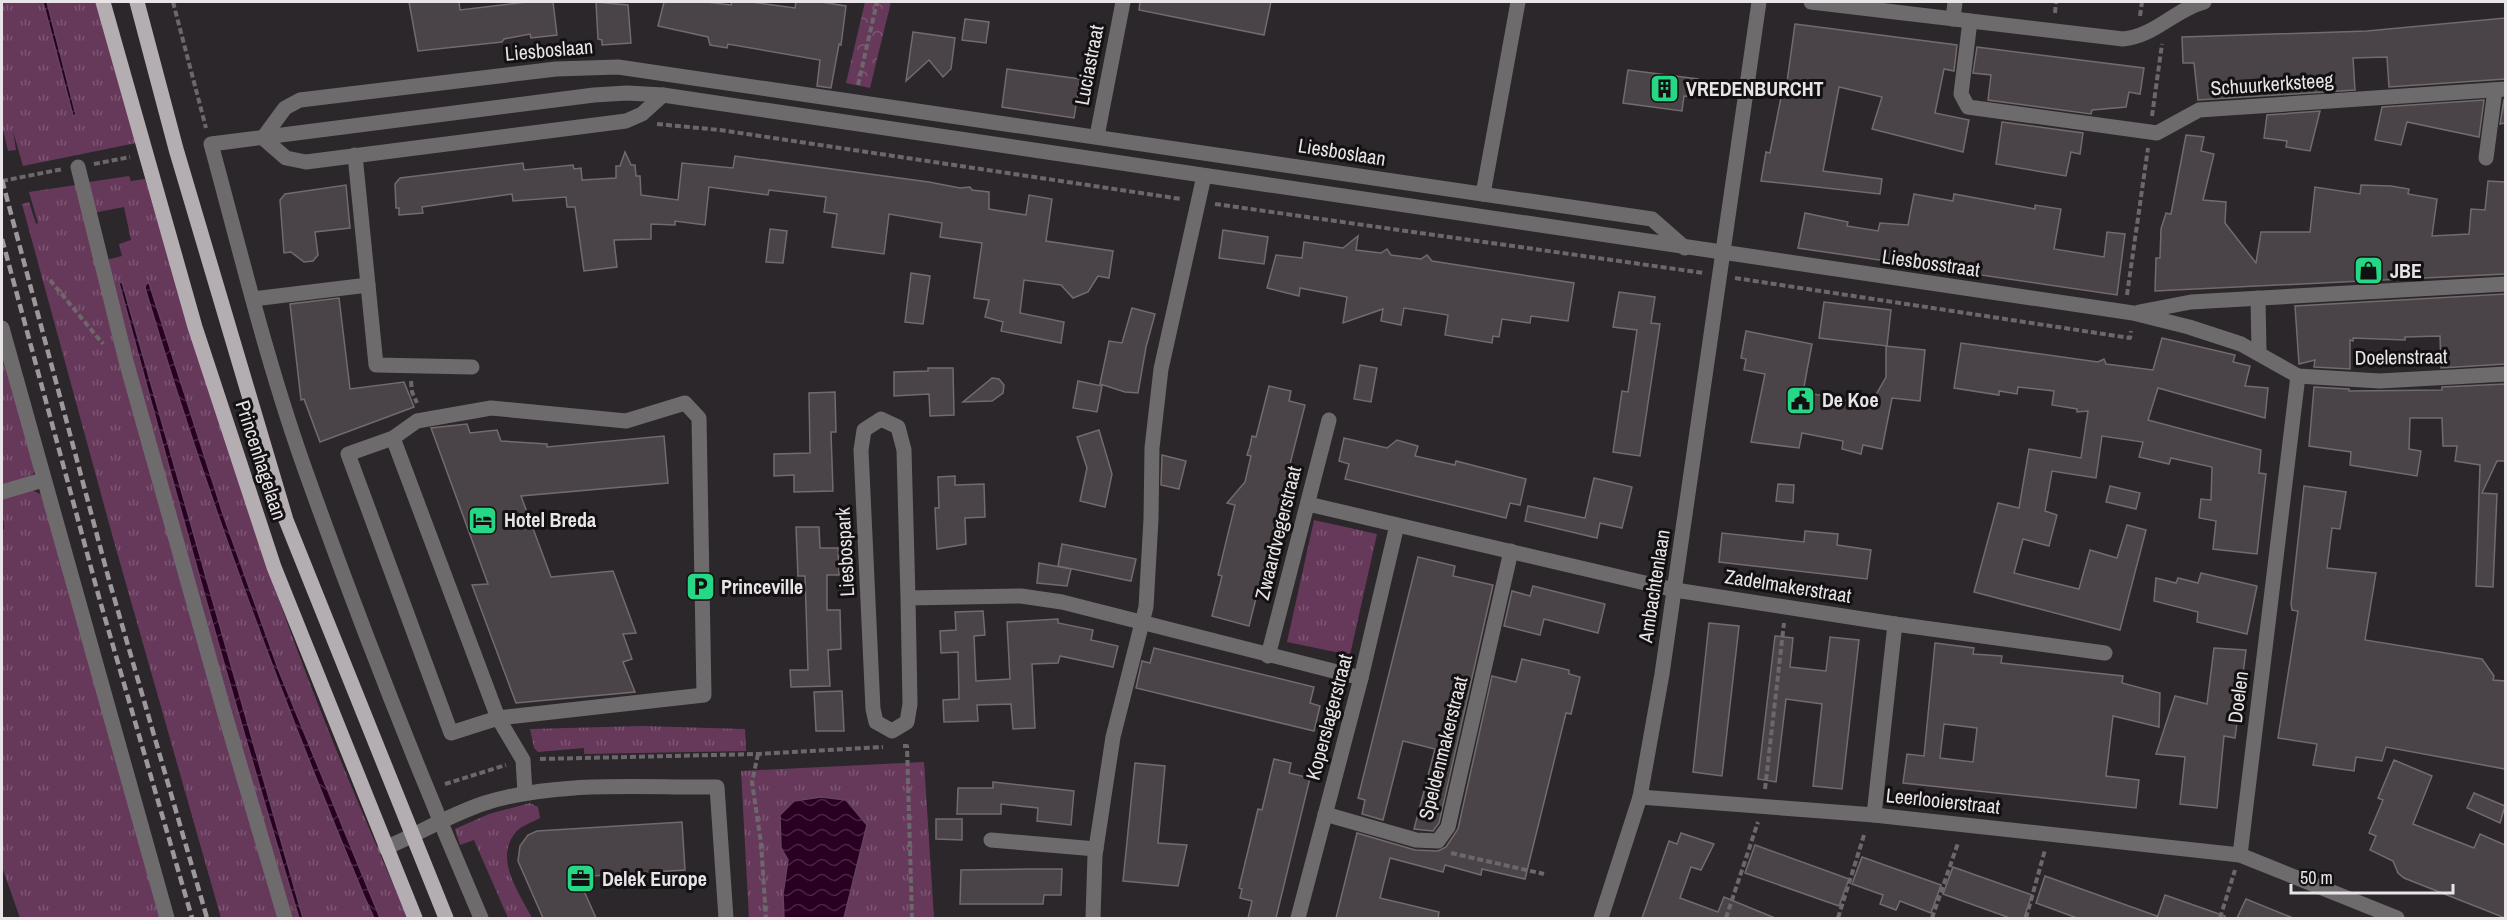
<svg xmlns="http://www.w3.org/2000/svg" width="2507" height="920" font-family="'Archivo Narrow',sans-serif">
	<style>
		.grass { fill: url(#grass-tufts) }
		.park { fill: url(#park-crowns) }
		.water { fill: url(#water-waves); stroke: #62445d; stroke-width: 1.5 }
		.building { fill: #4a4448; stroke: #716b6f; stroke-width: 1.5; fill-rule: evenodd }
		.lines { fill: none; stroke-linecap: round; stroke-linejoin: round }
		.path { stroke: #6c676b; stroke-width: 4; stroke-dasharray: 6 3; stroke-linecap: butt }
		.minor { stroke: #6e6b6d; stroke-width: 15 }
		.major { stroke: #b4aeb2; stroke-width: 15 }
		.rail { stroke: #9d989c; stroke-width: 4.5; stroke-dasharray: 9 4.5; stroke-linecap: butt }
		.labels { text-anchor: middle; stroke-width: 6; stroke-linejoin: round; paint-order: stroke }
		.street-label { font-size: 20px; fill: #e8e4e7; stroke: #131112 }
		.poi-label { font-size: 20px; font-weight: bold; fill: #e8e4e7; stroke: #131112; text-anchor: start }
	</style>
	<defs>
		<pattern id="grass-tufts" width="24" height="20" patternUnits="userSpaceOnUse" patternTransform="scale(1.5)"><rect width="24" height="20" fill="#66395b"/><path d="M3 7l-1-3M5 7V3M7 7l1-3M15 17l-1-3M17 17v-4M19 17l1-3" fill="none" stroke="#7c5673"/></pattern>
		<pattern id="park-crowns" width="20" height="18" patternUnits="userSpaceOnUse" patternTransform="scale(1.5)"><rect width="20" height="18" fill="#66395b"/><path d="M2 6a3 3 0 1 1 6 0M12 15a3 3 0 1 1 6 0" fill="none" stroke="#7c5673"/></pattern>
		<pattern id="water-waves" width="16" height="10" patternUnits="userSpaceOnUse" patternTransform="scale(1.5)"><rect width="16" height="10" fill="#290022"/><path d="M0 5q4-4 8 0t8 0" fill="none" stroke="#482542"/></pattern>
	</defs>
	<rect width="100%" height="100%" fill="#2c272b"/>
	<g class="grass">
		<polygon points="2,2 96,2 136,143 23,166 13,131 16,150 8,151 2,125"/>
		<path d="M129 176 131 181 145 179C188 323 232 469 283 611 320 715 364 818 408 918H289L228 711 106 260 122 256 119 244 131 240 124 207 93 213 89 182Z"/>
		<polygon points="76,185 281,918 221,918 113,538 22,204 29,202 36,224 38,223 29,192"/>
		<polygon points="2,345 35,470 33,475 2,487"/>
		<polygon points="32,490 42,495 162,918 20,918 2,867 2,530 4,529 2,497"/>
		<polygon points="1314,520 1377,534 1350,655 1287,642"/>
		<polygon points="641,726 745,729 746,751 584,754 584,748 538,752 534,748 530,729"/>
		<polygon points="924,762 934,918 749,918 741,771"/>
		<path d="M530 803 538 807 540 818C533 822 521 826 516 832 493 859 520 894 532 918H508L474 840 460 845 455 829 489 814Z"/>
	</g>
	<polygon class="park" points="865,2 891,2 870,88 846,83"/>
	<g class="water">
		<polygon points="43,2 47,2 76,115 73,116"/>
		<path d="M122 282 303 918H299C235 708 176 496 119 283Z"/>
		<path d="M149 283 224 517 279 671 380 918H374L364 896C281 697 206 495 145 288L146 284Z"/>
		<polygon points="821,797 846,800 867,825 844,918 784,918 783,894 788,860 781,848 780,815 794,801"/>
	</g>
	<g class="building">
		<polygon points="409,2 459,2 460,10 527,2 553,2 557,35 531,38 530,34 504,39 502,42 418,51"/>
		<polygon points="596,2 628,5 631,43 602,45 602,40 598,39"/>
		<polygon points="664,2 706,2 731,5 732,2 751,2 795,8 796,2 821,2 846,6 841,45 839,44 831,88 817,86 820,60 728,44 727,48 710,45 708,37 658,26"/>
		<polygon points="1140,2 1271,2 1264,35 1139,10"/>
		<polygon points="2505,18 2505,79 2389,87 2387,57 2353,58 2355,90 2198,100 2194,63 2183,63 2182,37 2367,31"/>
		<polygon points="965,19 989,22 986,43 962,40"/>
		<polygon points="1795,24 1957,45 1954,71 1944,69 1935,113 1969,120 1963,152 1872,129 1882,97 1839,87 1823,171 1882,179 1880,194 1761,181 1766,152 1770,153 1784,82 1787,82"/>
		<polygon points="913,32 955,38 951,69 943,77 929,60 906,81"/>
		<polygon points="1977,47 2144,68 2140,94 2129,92 2126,107 2092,110 2091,114 1988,100 1991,75 1973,73"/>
		<polygon points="1007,69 1080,79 1074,118 1002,107"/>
		<polygon points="1628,70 1698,79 1699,97 1684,96 1682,111 1623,103"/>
		<polygon points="2504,99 2505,123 2500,124"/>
		<polygon points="2484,100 2479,137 2407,122 2401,145 2375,140 2382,107"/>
		<polygon points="2320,111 2310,151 2286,147 2287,141 2264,138 2267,115"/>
		<polygon points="2002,122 2083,133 2080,154 2071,152 2066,176 1996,164"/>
		<polygon points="2186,135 2204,137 2201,151 2214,154 2203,200 2226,202 2225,223 2256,263 2261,232 2310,232 2315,187 2360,194 2361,185 2391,186 2409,189 2408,194 2437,199 2432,236 2469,234 2471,209 2485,210 2488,181 2505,182 2505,274 2155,291 2156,258 2160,258 2161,229 2166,213 2171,214"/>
		<polygon points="625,152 631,165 635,165 636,176 640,176 641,195 678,200 682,163 733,168 735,156 929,182 960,188 970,187 972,190 989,192 989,209 1026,215 1029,195 1052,199 1046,241 1113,251 1109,278 1098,276 1088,292 1073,298 1061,285 1024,280 1020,313 1064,322 1061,343 1001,331 1003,322 985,317 989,300 974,298 982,243 940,237 942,223 889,214 884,254 832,247 837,214 824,212 826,197 769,190 768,195 709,187 705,225 675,221 675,225 651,224 651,239 614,240 617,267 584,271 575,207 567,207 566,197 513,201 512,194 422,207 423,213 399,215 399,208 396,208 395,184 400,178 523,163 524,170 573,165 574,169 581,168 582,180 616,178 616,166 620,166"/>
		<polygon points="346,185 350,228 315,232 318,255 313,261 304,262 291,252 284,253 280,200 285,194"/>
		<polygon points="1914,194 1953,201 1954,194 2035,209 2035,205 2061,209 2054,249 2104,257 2107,232 2125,234 2117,295 1798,248 1805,213 1848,222 1847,226 1878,231 1880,223 1908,225"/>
		<polygon points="770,229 787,231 783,263 766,262"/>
		<polygon points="1223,230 1268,237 1264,264 1219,258"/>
		<polygon points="1358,236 1356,250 1381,253 1387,249 1391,255 1421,259 1427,255 1432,261 1574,283 1568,321 1531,316 1530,323 1502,319 1499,337 1493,336 1492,343 1445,335 1448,315 1404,308 1401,325 1381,321 1383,309 1343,323 1347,297 1300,288 1299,296 1267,288 1276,255 1302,258 1304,242 1343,248"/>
		<polygon points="911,273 930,276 923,324 905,322"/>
		<polygon points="1619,292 1655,297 1651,323 1660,324 1640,456 1613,452 1622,391 1628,392 1637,330 1613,327"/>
		<polygon points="2505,294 2505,364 2441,368 2440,336 2405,337 2405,340 2353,338 2353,341 2350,340 2350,369 2314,367 2315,360 2299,364 2295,306"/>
		<polygon points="339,298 350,389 404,382 414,407 320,442 304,399 301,400 290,304"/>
		<polygon points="1824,302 1891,310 1887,346 1819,338"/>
		<polygon points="1132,308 1155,314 1146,347 1138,393 1125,392 1100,384 1109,341 1122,343"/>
		<polygon points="1746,331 1812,344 1803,392 1870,405 1886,377 1886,346 1925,350 1920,401 1892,398 1882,449 1863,445 1861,454 1842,449 1843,441 1802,433 1799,448 1751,442 1765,374 1744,370 1746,359 1741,358"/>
		<polygon points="2162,338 2235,355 2233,362 2250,366 2245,386 2268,388 2265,418 2158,388 2148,420 2261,450 2259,473 2266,474 2257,554 2213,549 2216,521 2199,518 2201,499 2211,500 2212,467 2171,458 2169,464 2139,457 2143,442 2102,436 2096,478 2052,471 2045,511 2057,515 2049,546 2023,539 2014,573 2079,589 2090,550 2117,558 2127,525 2146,530 2120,630 1974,592 1998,503 2019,508 2029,449 2081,458 2088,411 2077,412 2077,409 2052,405 2054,391 2018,387 2017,394 1999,391 1999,395 1954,388 1961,343 2098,362 2104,359 2106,364 2153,370"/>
		<polygon points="1360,365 1377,368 1371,402 1354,399"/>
		<polygon points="928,368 953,368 954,415 930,416 929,394 894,396 894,372 928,371"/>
		<polygon points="992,378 999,379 1004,385 1003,393 992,401 963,402"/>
		<polygon points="1078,381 1102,386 1097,412 1073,408"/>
		<polygon points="2505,384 2505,461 2497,461 2482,493 2497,494 2493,587 2476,586 2480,465 2455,461 2457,446 2443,446 2442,418 2410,418 2409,449 2421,451 2417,476 2350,465 2351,452 2309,446 2314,387 2349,389 2349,391 2442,390 2442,387"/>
		<polygon points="1269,386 1291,391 1289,401 1305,405 1249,626 1212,616 1222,576 1218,575 1235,505 1227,503 1245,482 1251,456 1247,455 1250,446 1252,436 1256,437"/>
		<polygon points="835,392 836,432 831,432 833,491 794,492 794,475 774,476 774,454 810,453 809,393"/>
		<polygon points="467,424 470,433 497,430 501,441 547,444 547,447 664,436 668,483 521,496 551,577 613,571 636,633 623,634 632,659 623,662 635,692 516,703 472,585 488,584 431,428"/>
		<polygon points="1099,430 1112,474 1105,507 1080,501 1087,468 1077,437"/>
		<polygon points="1344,438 1387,448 1397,440 1418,446 1415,456 1455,465 1456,461 1526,479 1520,505 1510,503 1506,518 1345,479 1349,464 1339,461"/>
		<polygon points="1162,455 1186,461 1179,489 1161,485"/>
		<polygon points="955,476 955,485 984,484 985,517 965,518 966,544 937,549 935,508 939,508 938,477"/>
		<polygon points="1594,478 1632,487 1622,528 1600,523 1597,538 1525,521 1528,506 1585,518"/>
		<polygon points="1778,484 1794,485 1793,503 1776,501"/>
		<polygon points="2110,486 2140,493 2136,509 2106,502"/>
		<polygon points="2304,486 2346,492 2340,529 2332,528 2327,568 2376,573 2365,640 2482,659 2494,676 2493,680 2505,681 2505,769 2386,747 2382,761 2356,757 2354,771 2313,765 2317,744 2278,738 2298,611 2292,610 2291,604"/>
		<polygon points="796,527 819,527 820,548 838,548 839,575 827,575 827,610 840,610 841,649 828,650 830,686 791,687 790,670 808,670 805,576 798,576"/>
		<polygon points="1805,531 1838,534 1837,545 1871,550 1867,579 1719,562 1722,533 1804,542"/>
		<polygon points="1062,544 1136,559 1131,581 1058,566"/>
		<polygon points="1418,557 1455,566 1453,576 1493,585 1439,823 1433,831 1414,829 1435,749 1403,741 1383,820 1362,814 1365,800 1358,798"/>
		<polygon points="1039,563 1071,569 1067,586 1037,583"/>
		<polygon points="2201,573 2257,586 2247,634 2197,622 2198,612 2154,601 2156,578 2176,583 2178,578 2198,583"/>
		<polygon points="1533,586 1605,604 1598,633 1544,619 1540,635 1504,626 1512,591 1530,596"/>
		<polygon points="983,611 985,635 974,636 976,681 1010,679 1007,622 1058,619 1058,623 1093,630 1091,640 1118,646 1113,667 1060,656 1058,663 1032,664 1035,728 1013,729 1011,704 977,705 978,721 944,722 943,700 959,699 958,652 941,653 940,631 956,630 955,612"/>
		<polygon points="1709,623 1739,626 1722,776 1693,772"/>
		<polygon points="1775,636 1793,638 1790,667 1826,671 1830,637 1859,640 1842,789 1813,786 1822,704 1786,699 1776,782 1758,779"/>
		<path d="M1935 643 1974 648 1973 654 2002 656 2001 663 2123 676 2122 683 2160 693 2159 727 2113 716 2106 776 2139 780 2136 808 1903 783 1907 754 1924 756ZM1944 724 1977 728 1973 762 1940 758Z"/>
		<polygon points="1154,648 1314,687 1310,703 1320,706 1314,731 1136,688 1142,661 1150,663"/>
		<polygon points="2214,648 2246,650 2235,738 2224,736 2217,808 2180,804 2185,757 2156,754 2175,696 2207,704"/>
		<polygon points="1522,659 1569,670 1569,674 1580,677 1571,714 1566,713 1525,879 1482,869 1481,875 1445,865 1443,872 1390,858 1380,898 1439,912 1438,918 1336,918 1357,833 1415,850 1438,851 1446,847 1458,829 1492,676 1516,682"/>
		<polygon points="842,691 844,731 816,731 814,692"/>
		<polygon points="1274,759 1291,763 1289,773 1310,778 1276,918 1248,918 1252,901 1240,898 1242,889 1239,888 1258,809 1262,810"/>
		<polygon points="2394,760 2432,776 2413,824 2474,848 2480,834 2505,845 2505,918 2404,878 2398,873 2393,861 2370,850 2376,836 2369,833 2383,800 2378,798"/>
		<polygon points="1135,763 1165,766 1158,843 1187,845 1178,886 1123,881"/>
		<polygon points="993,782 1074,791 1071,825 1037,821 1038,808 1001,804 1001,814 957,814 958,788 993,788"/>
		<polygon points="2474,793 2505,806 2500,823 2467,808"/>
		<polygon points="936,819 962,819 962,840 936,839"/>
		<polygon points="682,822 685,870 592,876 584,891 596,918 543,918 518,861 520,846 528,835 537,831"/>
		<polygon points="1681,833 1714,844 1701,870 1691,867 1680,898 1718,912 1724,897 1775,918 1642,918 1669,841 1677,844"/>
		<polygon points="1755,845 1849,879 1839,906 1745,873"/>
		<polygon points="1862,857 1941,885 1931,913 1900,901 1896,910 1880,904 1883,895 1852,884"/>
		<polygon points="1953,867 2032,895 2024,918 2010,918 1943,894"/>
		<polygon points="1029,869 1062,869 1061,895 1044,895 1043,904 960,904 961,870"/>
		<polygon points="2045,876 2157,916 2157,918 2077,918 2036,903"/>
		<polygon points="2165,895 2225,916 2225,918 2157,918"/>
		<polygon points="2246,899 2293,918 2237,918"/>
	</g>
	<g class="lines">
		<g class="path">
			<polyline points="173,2 206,128"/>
			<polyline points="2055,13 2056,2"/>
			<polyline points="2140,16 2142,2"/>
			<polyline points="858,85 877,2"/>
			<polyline points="2152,116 2162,44"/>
			<polyline points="657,124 720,130 1181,199"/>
			<polyline points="94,164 130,157"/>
			<polyline points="2,181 63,169"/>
			<polyline points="1215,204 1704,273"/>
			<polyline points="1735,278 2130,338 2131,331"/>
			<polyline points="50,280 103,344"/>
			<polyline points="2127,295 2148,148"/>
			<polyline points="411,381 412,392 417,403"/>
			<polyline points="903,746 907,746 912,918"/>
			<polyline points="758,754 752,782 761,843 766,918"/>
			<polyline points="540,759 758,754 883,747"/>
			<polyline points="445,784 506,765"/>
			<polyline points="1765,789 1784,623"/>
			<polyline points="1451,853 1544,874"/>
			<polyline points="1726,918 1758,822"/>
			<polyline points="1838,918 1865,832"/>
			<polyline points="1932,918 1958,843"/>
			<polyline points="2026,918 2045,850"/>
			<polyline points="2220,918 2235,870"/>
		</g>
		<g class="minor">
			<path d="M1811 2 2123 39C2155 36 2174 10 2204 2"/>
			<polyline points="1953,19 1955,2"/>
			<polyline points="1970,21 1961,94 1968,107 2150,132 2157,133 2199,110 2506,89"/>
			<polyline points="1097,136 1123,2"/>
			<polyline points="263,138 285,108 300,100 556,69 618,67 1652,219 1685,248"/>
			<polyline points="263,138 286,158 306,162 626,121 642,114 663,95"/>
			<polyline points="355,155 376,365 472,367"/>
			<polyline points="2486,158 2495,90"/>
			<polyline points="78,167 126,361 224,711 285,918"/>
			<polyline points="1483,194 1518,2"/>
			<polyline points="2258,298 2259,352"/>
			<polyline points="253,299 368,285"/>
			<polyline points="2139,312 2191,302 2506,284"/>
			<polyline points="2,328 167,918"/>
			<polyline points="393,438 498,718 704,695 699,418 685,403 626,421 491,408 417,421 393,438 348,454 451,733 498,718 523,760 525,793"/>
			<polyline points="2,492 43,480"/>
			<polyline points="1308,504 1675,590 1895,624 1874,815"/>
			<polyline points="908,598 910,704 907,722 892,731 876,722 873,709 861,450 864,430 881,419 898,427 904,450 908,598 1021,596 1062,602 1361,678"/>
			<polyline points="1895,624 2105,653"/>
			<polyline points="1268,656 1329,420"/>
			<polyline points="1640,797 1874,815 2240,855 2397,918"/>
			<polyline points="1325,814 1416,840 1438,841 1448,827 1511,551"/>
			<polyline points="991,840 1096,849"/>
			<path d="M385 848C418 834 451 814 485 803 559 780 641 788 717 787L726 918"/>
			<polyline points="2240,855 2298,376"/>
			<path d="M481 918C419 773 360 624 307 475 268 367 241 254 211 144L594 95 627 93 663 95 2133 313 2189 327 2241 344 2298 376 2380 381 2506 374"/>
			<polyline points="1093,918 1095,855 1113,737 1146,607 1151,519 1152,448 1161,369 1204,176"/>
			<polyline points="1298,918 1361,678 1397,525"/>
			<polyline points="1601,918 1640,797 1662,674 1759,2"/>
		</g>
		<g class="major">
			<polyline points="103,2 195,327 274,567 415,918"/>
			<polyline points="137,2 176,149 286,520 446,918"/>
		</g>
		<g class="rail">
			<polyline points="2,180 109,580 207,918"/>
			<polyline points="2,239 100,601 192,918"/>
		</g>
	</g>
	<defs>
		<symbol id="building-square" viewBox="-11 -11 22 22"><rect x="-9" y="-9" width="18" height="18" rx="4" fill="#26d886" stroke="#131112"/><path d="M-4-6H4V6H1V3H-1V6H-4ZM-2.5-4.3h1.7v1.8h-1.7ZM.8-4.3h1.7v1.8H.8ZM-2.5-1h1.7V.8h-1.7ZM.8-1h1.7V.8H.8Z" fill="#111"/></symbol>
		<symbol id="shop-square" viewBox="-11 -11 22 22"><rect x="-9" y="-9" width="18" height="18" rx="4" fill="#26d886" stroke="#131112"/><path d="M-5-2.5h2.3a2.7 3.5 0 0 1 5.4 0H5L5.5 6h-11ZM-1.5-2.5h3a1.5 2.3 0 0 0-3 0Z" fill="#111"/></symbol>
		<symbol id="civic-square" viewBox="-11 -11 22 22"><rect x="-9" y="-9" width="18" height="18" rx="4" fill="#26d886" stroke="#131112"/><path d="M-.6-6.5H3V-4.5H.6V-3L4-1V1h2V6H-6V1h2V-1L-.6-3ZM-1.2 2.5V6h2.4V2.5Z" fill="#111"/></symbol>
		<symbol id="hotel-square" viewBox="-11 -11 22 22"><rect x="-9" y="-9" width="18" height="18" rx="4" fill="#26d886" stroke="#131112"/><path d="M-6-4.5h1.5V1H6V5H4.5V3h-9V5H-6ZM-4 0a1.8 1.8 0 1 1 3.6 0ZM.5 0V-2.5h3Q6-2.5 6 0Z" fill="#111"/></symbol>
		<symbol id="parking-square" viewBox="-11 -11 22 22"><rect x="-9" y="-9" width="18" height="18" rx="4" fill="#26d886" stroke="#131112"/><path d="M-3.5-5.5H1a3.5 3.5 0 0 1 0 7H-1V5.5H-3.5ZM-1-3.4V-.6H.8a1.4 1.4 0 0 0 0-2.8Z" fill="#111"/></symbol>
		<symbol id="office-square" viewBox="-11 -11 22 22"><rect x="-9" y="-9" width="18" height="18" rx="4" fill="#26d886" stroke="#131112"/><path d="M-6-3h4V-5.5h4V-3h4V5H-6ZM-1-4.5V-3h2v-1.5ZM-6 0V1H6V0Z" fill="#111"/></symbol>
	</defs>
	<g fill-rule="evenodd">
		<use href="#building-square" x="1648" y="72" width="33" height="33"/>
		<use href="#shop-square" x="2352" y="254" width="33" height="33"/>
		<use href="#civic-square" x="1784" y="384" width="33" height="33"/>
		<use href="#hotel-square" x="466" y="504" width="33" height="33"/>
		<use href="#parking-square" x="684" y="570" width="33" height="33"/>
		<use href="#office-square" x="564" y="862" width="33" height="33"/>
	</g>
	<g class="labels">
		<g class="street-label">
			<text transform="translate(549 50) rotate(-5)" y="7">Liesboslaan</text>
			<text transform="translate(1089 65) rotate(-79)" y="7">Luciastraat</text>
			<text transform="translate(2272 84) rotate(-4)" y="7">Schuurkerksteeg</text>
			<text transform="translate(1342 152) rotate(9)" y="7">Liesboslaan</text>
			<text transform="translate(1931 263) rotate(8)" y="7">Liesbosstraat</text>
			<text transform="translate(2401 357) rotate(-1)" y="7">Doelenstraat</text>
			<text transform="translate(261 460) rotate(72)" y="7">Princenhagelaan</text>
			<text transform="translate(1278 533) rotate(-76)" y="7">Zwaardvegerstraat</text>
			<text transform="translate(845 552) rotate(-93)" y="7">Liesbospark</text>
			<text transform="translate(1654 586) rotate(-81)" y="7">Ambachtenlaan</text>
			<text transform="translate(1788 586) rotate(9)" y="7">Zadelmakerstraat</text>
			<text transform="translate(2238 697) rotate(-83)" y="7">Doelen</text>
			<text transform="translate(1329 717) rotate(-75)" y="7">Koperslagerstraat</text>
			<text transform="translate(1443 748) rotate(-76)" y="7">Speldenmakerstraat</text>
			<text transform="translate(1943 801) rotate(6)" y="7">Leerlooierstraat</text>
		</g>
		<g class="poi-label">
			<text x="1686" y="96">VREDENBURCHT</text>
			<text x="2390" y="278">JBE</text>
			<text x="1822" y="407">De Koe</text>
			<text x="504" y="527">Hotel Breda</text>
			<text x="721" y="594">Princeville</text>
			<text x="602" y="886">Delek Europe</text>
		</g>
	</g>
	<rect width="2507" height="920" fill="none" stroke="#e8e4e7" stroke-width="6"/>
	<path d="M2291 884v9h162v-9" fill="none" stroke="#e8e4e7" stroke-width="3"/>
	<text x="2300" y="884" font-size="18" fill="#e8e4e7" stroke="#131112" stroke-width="4.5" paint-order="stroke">50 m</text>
</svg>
